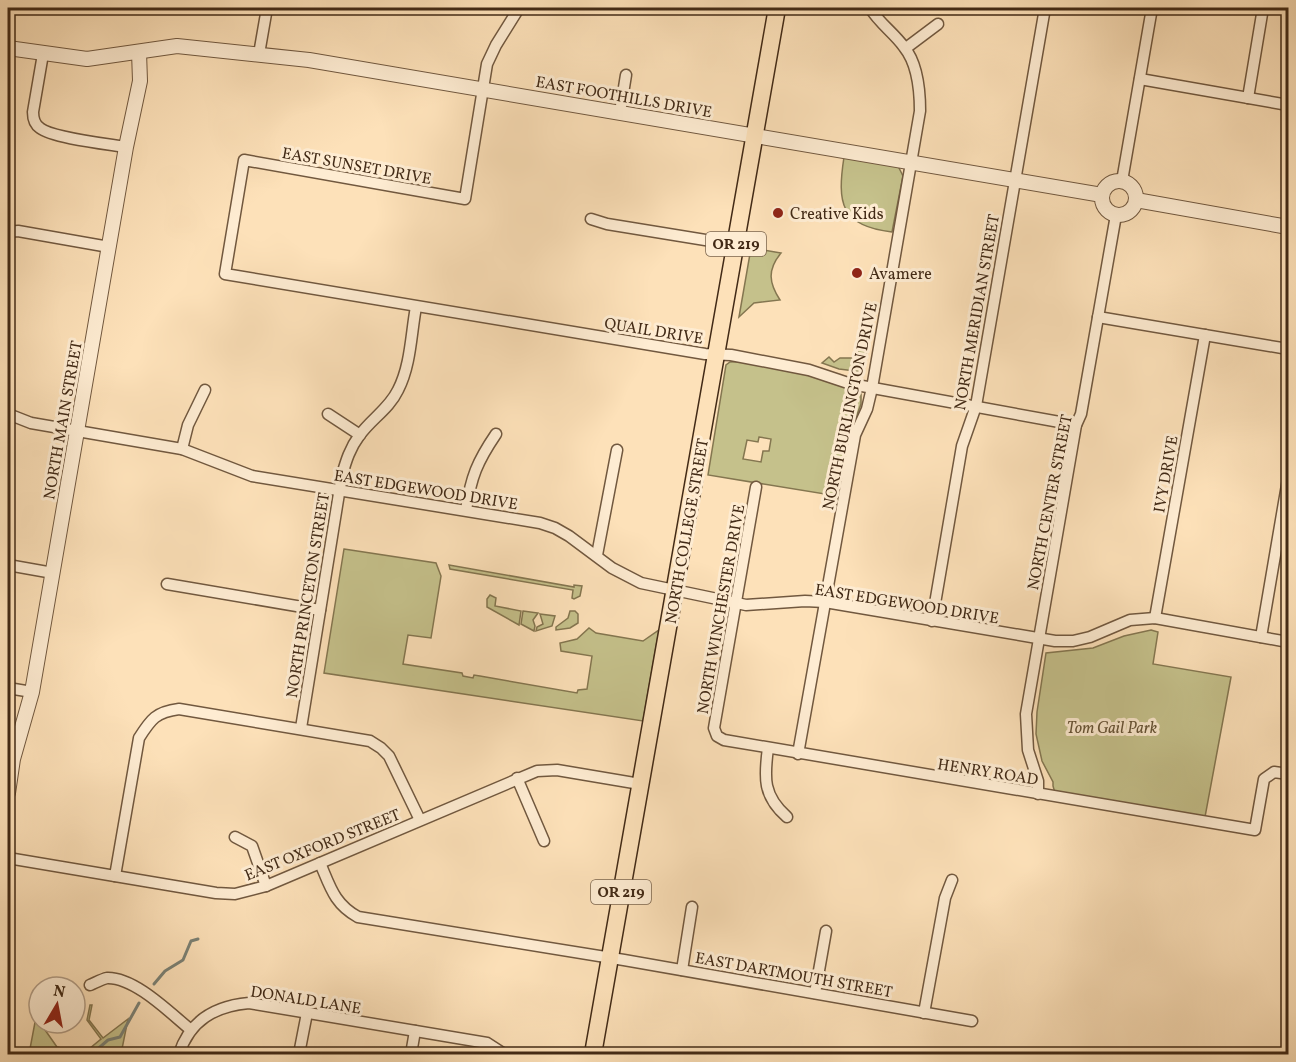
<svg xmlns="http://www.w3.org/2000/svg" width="1296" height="1062" font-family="Vollkorn,serif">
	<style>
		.green { fill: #c5c18b; stroke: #847650; stroke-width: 1.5; fill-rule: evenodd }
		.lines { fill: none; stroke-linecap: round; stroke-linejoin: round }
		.stream { stroke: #7b8276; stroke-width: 3 }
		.minor-casing { stroke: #71583f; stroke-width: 13 }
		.tertiary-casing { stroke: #71583f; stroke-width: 16 }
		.primary-casing { stroke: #422a16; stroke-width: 19 }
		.minor { stroke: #feecd2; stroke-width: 10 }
		.tertiary { stroke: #feecd2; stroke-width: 14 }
		.primary { stroke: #fde1b9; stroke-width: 16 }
		.poi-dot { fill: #8f2418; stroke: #feecd2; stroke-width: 2 }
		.labels { text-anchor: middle; stroke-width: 6; stroke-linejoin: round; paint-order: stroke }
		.shield { fill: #feecd2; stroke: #7a644e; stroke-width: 1.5 }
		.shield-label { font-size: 15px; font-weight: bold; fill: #422a16 }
		.street-label { font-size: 16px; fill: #422a16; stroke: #feecd2 }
		.poi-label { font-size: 16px; fill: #422a16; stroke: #feecd2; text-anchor: start }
		.park-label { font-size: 16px; font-style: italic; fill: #635033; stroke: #feecd2 }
	</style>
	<rect width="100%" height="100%" fill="#fde1b9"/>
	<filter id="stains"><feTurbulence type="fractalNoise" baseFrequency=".00333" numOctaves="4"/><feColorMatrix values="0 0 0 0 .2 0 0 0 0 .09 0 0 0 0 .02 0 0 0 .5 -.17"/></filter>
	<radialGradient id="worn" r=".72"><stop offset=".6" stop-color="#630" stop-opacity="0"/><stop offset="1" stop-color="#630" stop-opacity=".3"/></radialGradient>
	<g class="green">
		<path d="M844 157 898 166 903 176 892 232C840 226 837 203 844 157Z"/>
		<path d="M751 248 781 253C767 270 769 283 780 300L754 303 739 317Z"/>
		<polygon points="869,305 875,306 863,372 839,369 822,363 829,357 834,362 840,358 854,358 862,345 861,342"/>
		<path d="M730 362C755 360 840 380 861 394V404L847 442 837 496 708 475 726 365ZM759 437 771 439 769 451H763L761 462 743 459 747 440 758 442Z"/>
		<polygon points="344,549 436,563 441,576 431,638 408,635 403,664 462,673 463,676 473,678 474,675 480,676 577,693 578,690 587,689 592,656 561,651 560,643 577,639 589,628 596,633 643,641 659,630 643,721 324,673"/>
		<polygon points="449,565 574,587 574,585 582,586 580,596 574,599 572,598 573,590 450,569"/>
		<polygon points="490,595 496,598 495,606 521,611 519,625 487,607 487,599"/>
		<polygon points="523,611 538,613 533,620 535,626 534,631 521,624"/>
		<polygon points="570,611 575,611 578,614 578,623 570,628 556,630 556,627 568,618"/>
		<polygon points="540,614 555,616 552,626 536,631 537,627 543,624"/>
		<polygon points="1151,630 1158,632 1153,664 1231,677 1205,817 1055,793 1053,786 1053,782 1042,761 1036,734 1037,712 1046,653 1093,648 1124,636"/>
		<polygon points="90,1005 92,1005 89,1020 103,1038 128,1019 121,1054 29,1054 36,1017 57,1047 84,1053 101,1039 87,1020"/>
	</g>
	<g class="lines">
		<g class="stream">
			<polyline points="154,984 165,971 183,960 191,941 198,939"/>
			<polyline points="92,1054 108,1040 120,1037 139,1003"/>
		</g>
		<defs>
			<g id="minor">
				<polyline points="519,8 496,45 487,64 465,199 244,160 225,274 705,354 731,355 809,370 851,384 1076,425"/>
				<polyline points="906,48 938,24"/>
				<path d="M43 54 33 112C33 118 34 124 40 128 52 138 108 144 126 147"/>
				<polyline points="259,54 267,8"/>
				<polyline points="1140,79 1288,105"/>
				<polyline points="1248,98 1263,8"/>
				<polyline points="620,112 626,75"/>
				<polyline points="1122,181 1152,8"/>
				<polyline points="591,219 607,224 736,245"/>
				<polyline points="8,232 18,231 109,247"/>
				<polyline points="1098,317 1288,349"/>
				<polyline points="8,414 31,423 182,449 252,476 540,523 555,528 569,536 612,568 641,583 746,605 805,601 825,602 1055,641 1073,641 1090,637 1130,620 1155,618 1288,642"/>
				<polyline points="328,414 360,435"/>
				<polyline points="182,449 188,425 205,390"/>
				<polyline points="756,487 714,728 717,736 724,740 1255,830 1264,779 1274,772 1288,774"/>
				<path d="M466 510C471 477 477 462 496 434"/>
				<polyline points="597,555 617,450"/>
				<polyline points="8,565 53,573"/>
				<polyline points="167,584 320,610"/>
				<polyline points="1155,618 1205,335"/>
				<polyline points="932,621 962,446 976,406 1045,8"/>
				<polyline points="1261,637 1288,479"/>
				<polyline points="8,688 32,692"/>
				<path d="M301 728 342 475C346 461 350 448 359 436 371 419 389 409 398 390 411 365 411 333 416 307"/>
				<path d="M768 748C764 778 763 796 787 817"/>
				<path d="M798 754 855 435 867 409 872 388 920 111C920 90 918 64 904 47 894 33 879 23 870 8"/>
				<polyline points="517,778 544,841"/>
				<polyline points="1038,794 1038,781 1028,750 1026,714 1076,425 1081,414 1116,215"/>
				<polyline points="235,837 252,846 266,886"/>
				<polyline points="8,858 216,893 235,894 266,886 537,771 557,770 640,784"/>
				<path d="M320 863C330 886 334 904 358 917L624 960 972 1021"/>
				<path d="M115 876 139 738C151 719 156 712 179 709L370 741 381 748 389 756 420 820"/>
				<polyline points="682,970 692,907"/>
				<path d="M90 985C95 983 102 979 107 978 135 977 171 1014 191 1030"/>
				<polyline points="815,993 826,931"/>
				<polyline points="924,1013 945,898 952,880"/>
				<path d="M179 1054C190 1020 215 1006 249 1003L487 1043 504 1054"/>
				<polyline points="299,1054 307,1013"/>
				<polyline points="411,1054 415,1031"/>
			</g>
			<g id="tertiary">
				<polyline points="8,48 87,59 177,46 309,60 1102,195"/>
				<circle cx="1119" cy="198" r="17"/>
				<polyline points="1136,200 1288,227"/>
				<polyline points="8,793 13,759 32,692 126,147 140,81 139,52"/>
			</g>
			<polyline id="primary" points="593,1054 777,8"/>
		</defs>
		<use href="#minor" class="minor-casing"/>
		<use href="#tertiary" class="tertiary-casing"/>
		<use href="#primary" class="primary-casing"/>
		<use href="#minor" class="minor"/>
		<use href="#tertiary" class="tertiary"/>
		<use href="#primary" class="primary"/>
	</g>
	<g class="poi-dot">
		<circle cx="778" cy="213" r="6"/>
		<circle cx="857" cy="273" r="6"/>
	</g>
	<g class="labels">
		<g class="shield">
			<rect x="706" y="232" width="60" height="24" rx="4.5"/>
			<rect x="591" y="880" width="60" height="24" rx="4.5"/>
		</g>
		<g class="shield-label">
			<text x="736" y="249">OR 219</text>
			<text x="621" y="897">OR 219</text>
		</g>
		<g class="street-label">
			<text transform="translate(624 96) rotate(10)" y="6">EAST FOOTHILLS DRIVE</text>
			<text transform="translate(357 165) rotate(10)" y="6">EAST SUNSET DRIVE</text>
			<text transform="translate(976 312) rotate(-80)" y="6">NORTH MERIDIAN STREET</text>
			<text transform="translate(654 330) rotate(9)" y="6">QUAIL DRIVE</text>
			<text transform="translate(849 406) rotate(-78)" y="6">NORTH BURLINGTON DRIVE</text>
			<text transform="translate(62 420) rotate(-80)" y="6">NORTH MAIN STREET</text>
			<text transform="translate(1165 474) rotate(-80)" y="6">IVY DRIVE</text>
			<text transform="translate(426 489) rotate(9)" y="6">EAST EDGEWOOD DRIVE</text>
			<text transform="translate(1049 502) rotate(-79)" y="6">NORTH CENTER STREET</text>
			<text transform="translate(686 531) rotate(-80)" y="6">NORTH COLLEGE STREET</text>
			<text transform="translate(307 595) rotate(-81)" y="6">NORTH PRINCETON STREET</text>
			<text transform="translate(907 603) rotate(9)" y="6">EAST EDGEWOOD DRIVE</text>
			<text transform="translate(720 609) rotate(-80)" y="6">NORTH WINCHESTER DRIVE</text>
			<text transform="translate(988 771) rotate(9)" y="6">HENRY ROAD</text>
			<text transform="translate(322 844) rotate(-22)" y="6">EAST OXFORD STREET</text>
			<text transform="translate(794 974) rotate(10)" y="6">EAST DARTMOUTH STREET</text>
			<text transform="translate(306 999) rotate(9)" y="6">DONALD LANE</text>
		</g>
		<g class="poi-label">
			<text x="790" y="219">Creative Kids</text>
			<text x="869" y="279">Avamere</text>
		</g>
		<g class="park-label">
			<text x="1112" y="733">Tom Gail Park</text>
		</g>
	</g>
	<rect width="1296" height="1062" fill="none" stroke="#fde1b9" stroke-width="30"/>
	<rect x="9" y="9" width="1278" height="1044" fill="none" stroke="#422a16" stroke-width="3"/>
	<rect x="15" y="15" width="1266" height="1032" fill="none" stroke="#422a16" stroke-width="1.5"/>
	<g transform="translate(57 1005) rotate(10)"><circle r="28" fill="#feecd2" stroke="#b39e87" stroke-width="1.5"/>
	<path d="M0-4.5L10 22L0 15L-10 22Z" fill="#8f2418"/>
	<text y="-9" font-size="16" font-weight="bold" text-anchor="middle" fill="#422a16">N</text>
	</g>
	<rect width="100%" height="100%" filter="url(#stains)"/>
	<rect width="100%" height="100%" fill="url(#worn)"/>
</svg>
